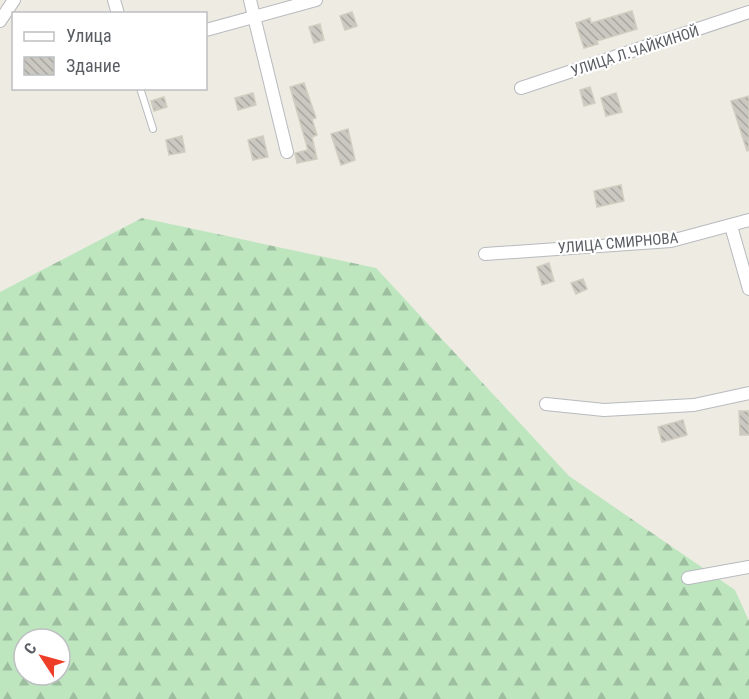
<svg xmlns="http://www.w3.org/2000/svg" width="749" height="699" font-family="'Roboto Condensed',sans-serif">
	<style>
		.forest { fill: url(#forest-firs); fill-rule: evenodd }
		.building { fill: url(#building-back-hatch); stroke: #d2cdc0; stroke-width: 1.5 }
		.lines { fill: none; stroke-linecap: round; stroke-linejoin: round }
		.lane-casing { stroke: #b7babf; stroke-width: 8 }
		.street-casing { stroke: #b7babf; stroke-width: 14 }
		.lane { stroke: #fff; stroke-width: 6 }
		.street { stroke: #fff; stroke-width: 12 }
		.labels { text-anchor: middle; stroke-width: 4.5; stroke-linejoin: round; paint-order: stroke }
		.street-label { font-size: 15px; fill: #5a5e63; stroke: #fff }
	</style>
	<defs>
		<pattern id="forest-firs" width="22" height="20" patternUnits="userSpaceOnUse" patternTransform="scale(1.5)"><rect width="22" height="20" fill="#bde6bf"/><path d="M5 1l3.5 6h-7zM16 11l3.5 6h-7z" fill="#9dbe9f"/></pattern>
		<pattern id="building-back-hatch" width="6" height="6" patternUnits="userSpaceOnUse" patternTransform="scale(1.5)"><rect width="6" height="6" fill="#cac8c1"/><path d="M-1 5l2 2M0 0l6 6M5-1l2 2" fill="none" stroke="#a7a6a0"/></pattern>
	</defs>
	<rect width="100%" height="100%" fill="#eeebe2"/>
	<path class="forest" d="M142 218 376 268 569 476 735 590 749 621V699H0V292ZM24 639H60V675H24Z"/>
	<g class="building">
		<polygon points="632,11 637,29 597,41 598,44 584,48 576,23 590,18 591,23"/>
		<polygon points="352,12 357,26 345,30 340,16"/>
		<polygon points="320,24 324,40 314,43 309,27"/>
		<polygon points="304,83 316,118 312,119 317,135 312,137 317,159 297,163 295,153 308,150 290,87"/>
		<polygon points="590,87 595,103 584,106 580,90"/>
		<polygon points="253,93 256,105 238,110 235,98"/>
		<polygon points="616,93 622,112 606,116 601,98"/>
		<polygon points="749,96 749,150 747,151 731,101"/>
		<polygon points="164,97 167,107 154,111 151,101"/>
		<polygon points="348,129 355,160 341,165 331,134"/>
		<polygon points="182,136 185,152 169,155 166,140"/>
		<polygon points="263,136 268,157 253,160 248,140"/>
		<polygon points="621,185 624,201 597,207 594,191"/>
		<polygon points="549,263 554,281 542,285 537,267"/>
		<polygon points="583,279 587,289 576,294 571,283"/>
		<polygon points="739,411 749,411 749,435 740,435"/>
		<polygon points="683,420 687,435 662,442 658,427"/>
	</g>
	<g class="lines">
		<defs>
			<polyline id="lane" points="140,88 153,129"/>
			<g id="street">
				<polyline points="114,0 118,14"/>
				<polyline points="250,0 287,152"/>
				<polyline points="0,21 14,0"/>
				<polyline points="206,30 316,0"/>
				<polyline points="521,88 749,12"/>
				<polyline points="731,226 749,289"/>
				<polyline points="485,254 671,241 749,220"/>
				<polyline points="546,404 604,410 694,405 749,393"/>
				<polyline points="688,578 749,567"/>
			</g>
		</defs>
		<use href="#lane" class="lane-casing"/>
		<use href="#street" class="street-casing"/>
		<use href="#lane" class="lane"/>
		<use href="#street" class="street"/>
	</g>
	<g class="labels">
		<g class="street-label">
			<text transform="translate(635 51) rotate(-18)" y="5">УЛИЦА Л.ЧАЙКИНОЙ</text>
			<text transform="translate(618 243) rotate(-5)" y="5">УЛИЦА СМИРНОВА</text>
		</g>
	</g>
	<rect x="12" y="12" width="195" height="78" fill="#ffffff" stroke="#bdbfc1" stroke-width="1.5"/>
	<rect x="24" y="32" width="30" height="9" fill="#ffffff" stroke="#bdbfc1" stroke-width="1.5"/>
	<text x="66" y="42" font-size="18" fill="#5a5e63">Улица</text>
	<rect x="24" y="57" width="30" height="18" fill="url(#building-back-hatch)" stroke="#bdbfc1" stroke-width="1.5"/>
	<text x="66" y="72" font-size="18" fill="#5a5e63">Здание</text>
	<g transform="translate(42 657) rotate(306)"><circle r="28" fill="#ffffff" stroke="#bdbfc1" stroke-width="1.5"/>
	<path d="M0-4.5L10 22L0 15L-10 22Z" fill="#ef3e27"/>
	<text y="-9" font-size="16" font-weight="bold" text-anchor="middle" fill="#5a5e63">С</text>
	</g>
</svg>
